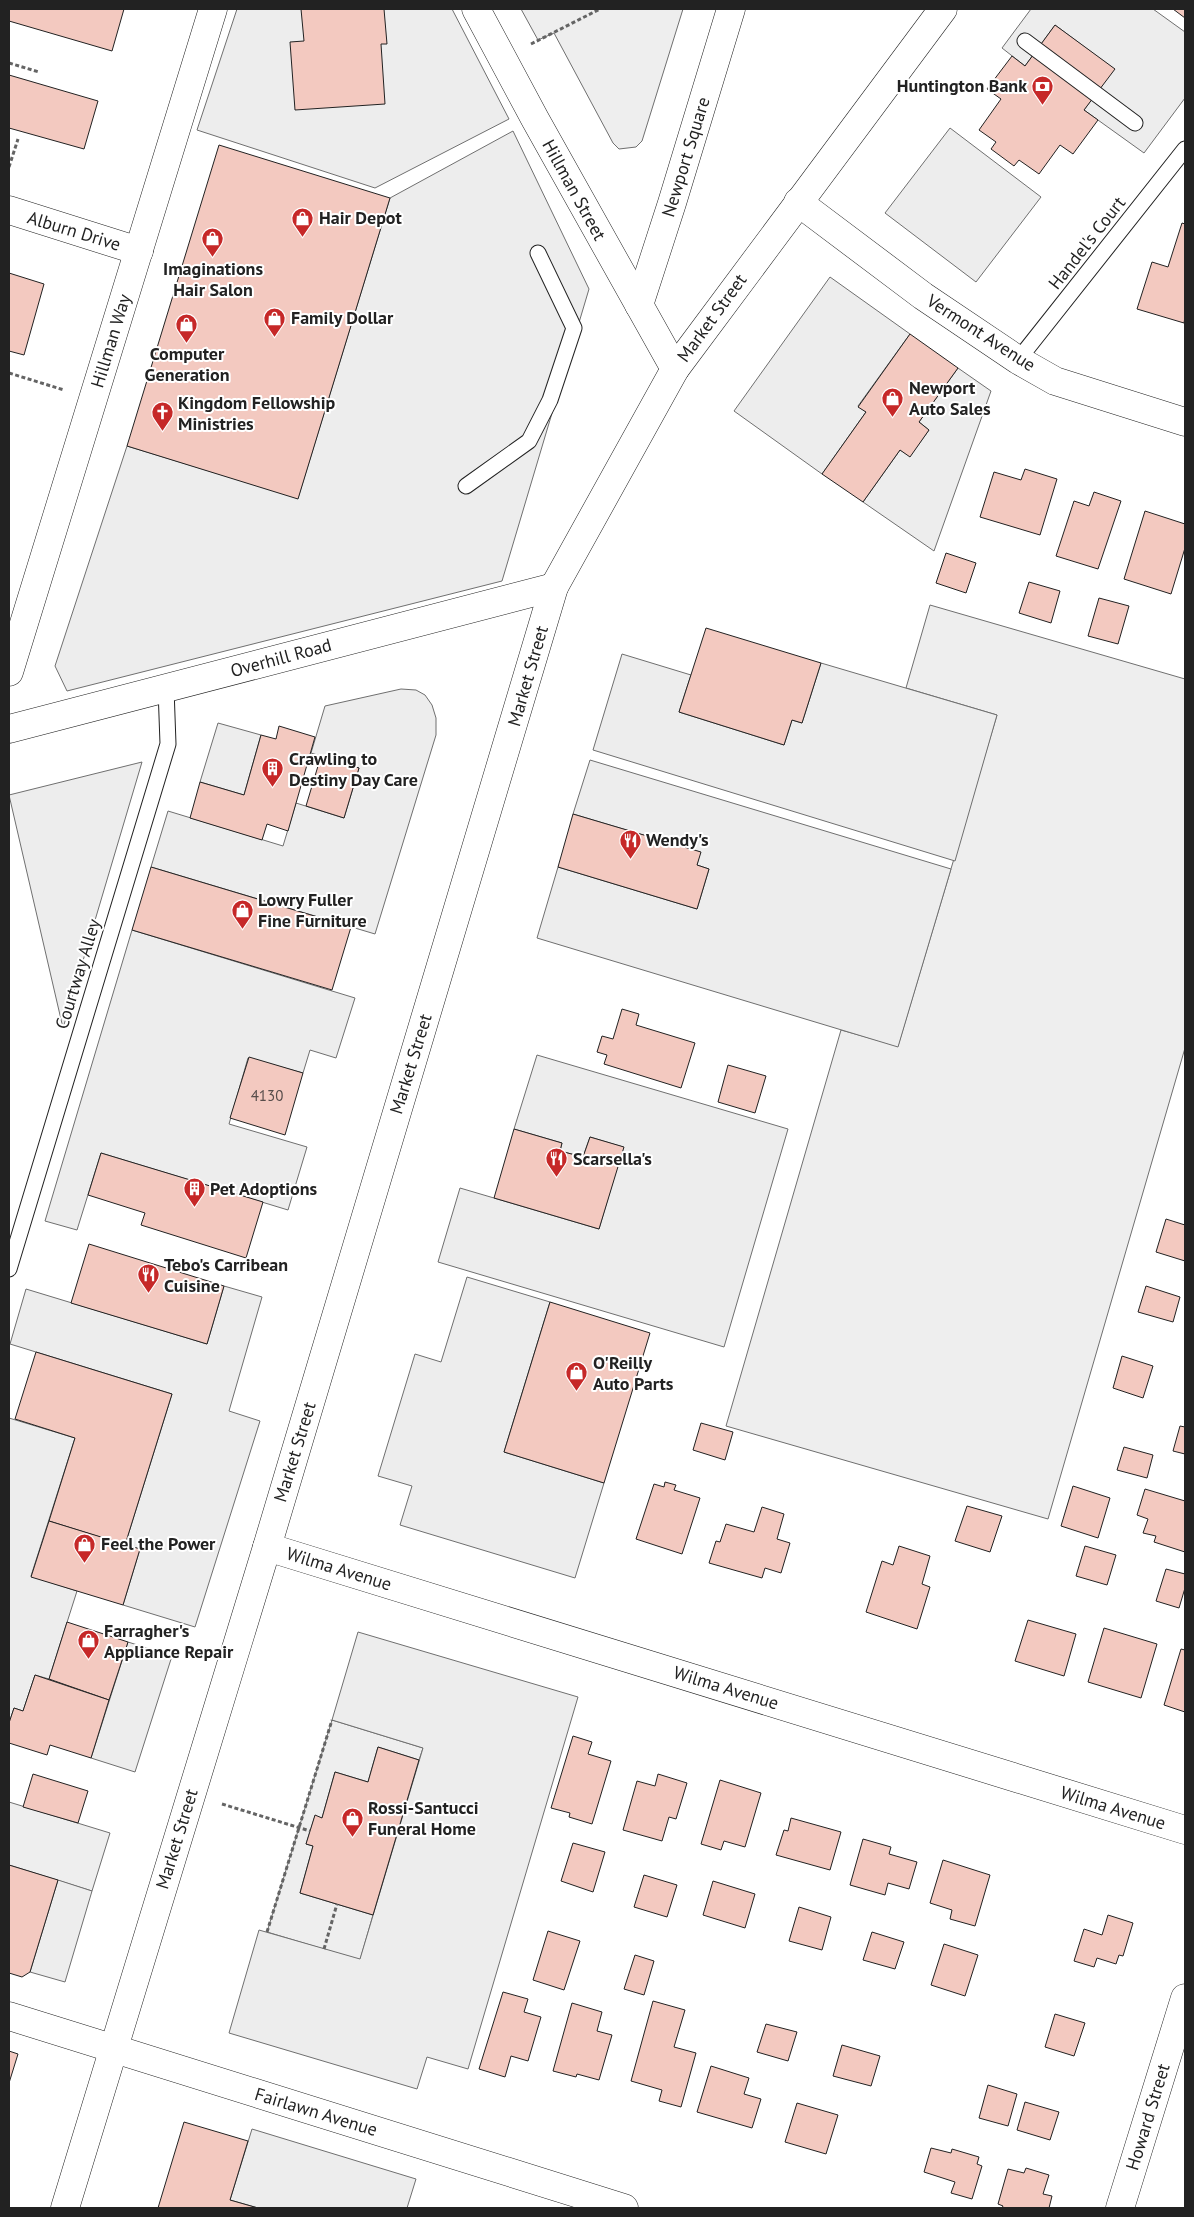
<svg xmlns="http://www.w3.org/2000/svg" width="1194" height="2217" font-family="'PT Sans',sans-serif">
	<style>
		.green { fill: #eee; stroke: #6f6f6f }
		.parking { fill: #ededed; stroke: #6f6f6f }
		.building { fill: #f3c9c0; stroke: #222 }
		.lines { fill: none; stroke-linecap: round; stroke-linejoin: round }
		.service-casing { stroke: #222; stroke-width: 17 }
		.minor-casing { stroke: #222; stroke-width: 29 }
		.primary-casing { stroke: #222; stroke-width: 29 }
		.path { stroke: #646464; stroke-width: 3; stroke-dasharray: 4 2.5; stroke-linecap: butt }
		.service { stroke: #fff; stroke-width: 15 }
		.minor { stroke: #fff; stroke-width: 28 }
		.primary { stroke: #fff; stroke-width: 28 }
		.labels { text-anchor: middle; stroke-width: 4; stroke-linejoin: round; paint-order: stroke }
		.number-label { font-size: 15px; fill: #564c4a }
		.poi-label { font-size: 18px; font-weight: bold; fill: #222; stroke: #fff; text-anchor: start }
		.street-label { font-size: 18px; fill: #222; stroke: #fff }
	</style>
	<rect width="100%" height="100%" fill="#fff"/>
	<g class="green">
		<polygon points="521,9 683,9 642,141 636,147 619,149 613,143 554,33 538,40"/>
		<polygon points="930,605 1185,679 1185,1048 1048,1519 726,1426 841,1030 898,1046 997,715 906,688"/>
		<polygon points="332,1720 423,1748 419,1760 378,1747 368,1782 335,1772 322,1818 315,1816 306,1844 313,1846 300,1893 373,1915 360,1960 267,1932"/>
		<polygon points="9,1802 110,1833 92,1891 9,1865"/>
	</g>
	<g class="parking">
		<polygon points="237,9 452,9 509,119 375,188 197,130"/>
		<polygon points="1031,9 1153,9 1185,32 1185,98 1144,153 1084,110 1114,69 1055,25 1025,66 1002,48"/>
		<polygon points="950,128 1041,197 976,282 885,213"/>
		<polygon points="513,131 589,289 502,581 67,691 55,666 127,446 298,498 390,198"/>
		<polygon points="830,277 910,334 858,406 866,412 822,474 734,411"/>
		<polygon points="958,368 991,391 934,551 863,502 900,450 910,456 929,430 919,422"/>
		<polygon points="622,654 691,675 679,712 784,745 792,720 802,723 821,663 997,715 955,861 593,750"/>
		<polygon points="401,689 416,690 425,695 432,705 436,718 436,735 375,934 151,867 168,811 283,846 296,803 344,818 359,768 311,753 325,706"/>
		<polygon points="218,723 261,735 244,795 200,782"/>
		<polygon points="590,760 951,869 898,1047 537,938 558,867 697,909 709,869 697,865 700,852 573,814"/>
		<polygon points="142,762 63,1028 9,795"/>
		<polygon points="132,930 355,998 336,1058 310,1050 303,1073 248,1058 229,1124 307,1147 288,1210 101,1153 77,1230 45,1221"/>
		<polygon points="537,1055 788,1129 724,1347 438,1262 460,1188 599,1229 623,1147 590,1137 583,1157 560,1151 562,1143 514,1129"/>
		<polygon points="467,1277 550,1302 504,1452 604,1483 575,1578 400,1525 412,1486 378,1476 415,1354 441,1362"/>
		<polygon points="224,1286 262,1297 229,1411 260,1421 195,1627 123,1605 140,1549 125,1545 172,1394 10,1344 26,1289 207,1344"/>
		<polygon points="9,1418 75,1438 31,1576 77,1591 49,1679 35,1675 23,1711 14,1708 9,1723"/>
		<polygon points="358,1632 578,1697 468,2069 427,2057 417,2089 229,2033 259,1930 360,1959 423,1748 332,1720"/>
		<polygon points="128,1642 172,1656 135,1772 91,1758"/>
		<polygon points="58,1880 92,1891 65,1982 30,1972"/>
		<polygon points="252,2129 416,2179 407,2208 258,2208 230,2200"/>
	</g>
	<g class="building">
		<polygon points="9,9 124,9 112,51 9,21"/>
		<polygon points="301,9 384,9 387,44 381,44 385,104 295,110 290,42 304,41"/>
		<polygon points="1173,9 1185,9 1185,18"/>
		<polygon points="1055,25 1115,69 1084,110 1098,120 1073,154 1060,145 1039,174 1019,160 1014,166 991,149 996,142 979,130 1001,99 987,89 1012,56 1025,66"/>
		<polygon points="9,75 98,101 84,149 9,128"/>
		<polygon points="219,145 390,198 298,499 127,446"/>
		<polygon points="1182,223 1185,224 1185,317 1184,323 1137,309 1152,262 1168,267"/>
		<polygon points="9,273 44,284 24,355 9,351"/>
		<polygon points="910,334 958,368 919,422 929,430 910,457 900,450 863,502 822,474 866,412 858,407"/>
		<polygon points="1025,469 1057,479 1040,535 980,517 994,472 1021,480"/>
		<polygon points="1094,492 1121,501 1098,569 1056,556 1074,501 1089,506"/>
		<polygon points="1145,511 1185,524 1185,548 1171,594 1124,579"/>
		<polygon points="946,553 976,563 966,593 936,583"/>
		<polygon points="1029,582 1060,591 1051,623 1019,613"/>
		<polygon points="1099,598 1129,606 1118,644 1088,636"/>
		<polygon points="706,628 821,663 802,723 792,720 784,745 679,712"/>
		<polygon points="279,726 315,737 288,831 267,824 262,840 190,818 200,782 244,795 261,735 276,739"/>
		<polygon points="321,756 359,768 344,818 306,806"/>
		<polygon points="573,814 701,852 697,865 709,869 697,909 558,867"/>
		<polygon points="151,867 351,927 332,990 132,930"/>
		<polygon points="622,1009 639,1014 636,1025 695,1043 681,1088 604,1064 607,1055 597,1052 602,1036 613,1039"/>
		<polygon points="249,1057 303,1073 285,1135 230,1118"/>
		<polygon points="728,1065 766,1076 755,1113 718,1102"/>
		<polygon points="514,1129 562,1143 560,1151 583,1157 590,1137 624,1147 599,1229 494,1198"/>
		<polygon points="101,1153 263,1202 246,1258 141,1225 145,1213 88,1195"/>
		<polygon points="1166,1219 1185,1225 1185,1261 1156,1252"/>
		<polygon points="89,1244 224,1286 207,1344 71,1303"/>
		<polygon points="1146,1286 1180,1297 1173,1322 1138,1312"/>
		<polygon points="550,1302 650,1333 604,1483 504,1452"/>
		<polygon points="36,1352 172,1394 125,1545 49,1521 75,1438 15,1419"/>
		<polygon points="1122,1356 1153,1366 1143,1398 1113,1388"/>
		<polygon points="701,1423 733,1432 725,1460 693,1450"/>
		<polygon points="1180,1426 1185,1427 1185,1454 1173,1451"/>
		<polygon points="1124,1447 1153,1455 1147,1478 1117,1470"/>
		<polygon points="665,1482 676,1485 674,1490 700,1498 682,1554 636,1539 654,1484 664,1487"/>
		<polygon points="1073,1486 1110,1498 1098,1538 1061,1526"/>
		<polygon points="1145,1489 1185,1501 1185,1552 1154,1542 1156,1536 1143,1533 1148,1519 1137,1515"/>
		<polygon points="967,1506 1002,1516 990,1552 955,1541"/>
		<polygon points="762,1507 784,1514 777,1539 790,1543 781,1573 765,1568 762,1578 709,1563 716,1541 720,1542 726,1524 754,1532"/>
		<polygon points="49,1521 140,1549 123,1605 31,1577"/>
		<polygon points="899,1546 930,1556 922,1584 930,1587 917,1629 866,1612 882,1561 893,1565"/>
		<polygon points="1085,1546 1116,1555 1107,1585 1076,1576"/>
		<polygon points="1166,1569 1185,1574 1185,1588 1179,1608 1156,1601"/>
		<polygon points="1028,1620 1076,1634 1064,1676 1015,1661"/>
		<polygon points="67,1622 128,1642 109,1700 49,1679"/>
		<polygon points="1104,1628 1157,1644 1141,1698 1088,1682"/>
		<polygon points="1181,1649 1185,1650 1185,1712 1164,1705"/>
		<polygon points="35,1675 109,1700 91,1758 50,1745 47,1755 9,1743 9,1723 14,1708 23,1711"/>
		<polygon points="573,1736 592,1742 588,1754 611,1761 592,1824 569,1817 570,1813 551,1808"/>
		<polygon points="378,1747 419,1760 373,1915 300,1893 313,1846 306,1844 315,1815 322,1818 335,1772 368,1782"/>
		<polygon points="33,1774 88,1791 78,1823 23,1807"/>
		<polygon points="658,1774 687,1783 676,1819 669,1817 662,1841 623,1830 637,1781 655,1786"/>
		<polygon points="720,1780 761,1793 745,1847 724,1841 721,1850 701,1844"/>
		<polygon points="791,1818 841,1832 830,1870 776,1855 784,1830 788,1831"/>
		<polygon points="863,1839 891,1847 889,1854 917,1862 909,1889 888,1883 885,1895 850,1885"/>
		<polygon points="573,1843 605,1852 593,1892 561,1881"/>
		<polygon points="943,1860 990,1875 975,1926 950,1919 952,1910 930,1903"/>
		<polygon points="9,1865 58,1880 30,1972 22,1977 9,1973"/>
		<polygon points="644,1875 677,1885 667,1917 634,1907"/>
		<polygon points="713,1881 755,1894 745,1928 703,1915"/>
		<polygon points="799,1907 831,1917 822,1950 789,1941"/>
		<polygon points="1108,1915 1133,1923 1123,1956 1119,1955 1116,1964 1097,1958 1094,1967 1074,1961 1084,1929 1102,1935"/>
		<polygon points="548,1931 580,1941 564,1990 533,1980"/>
		<polygon points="872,1932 904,1942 895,1969 863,1960"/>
		<polygon points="944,1944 978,1955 965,1996 931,1985"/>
		<polygon points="635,1955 654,1961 644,1995 624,1989"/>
		<polygon points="503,1992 528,1999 524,2012 541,2017 528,2061 511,2056 505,2077 479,2069"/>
		<polygon points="653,2001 685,2010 674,2047 696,2053 681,2107 659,2101 662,2090 631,2081"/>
		<polygon points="572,2003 602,2012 597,2031 612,2035 599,2080 577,2074 576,2077 553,2071"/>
		<polygon points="1055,2014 1085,2023 1074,2056 1045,2047"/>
		<polygon points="766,2024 797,2032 788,2061 757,2052"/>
		<polygon points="842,2045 880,2056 871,2086 833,2076"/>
		<polygon points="9,2051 18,2054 9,2083"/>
		<polygon points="711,2066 749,2078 744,2094 761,2099 752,2128 697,2112"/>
		<polygon points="988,2085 1017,2094 1008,2126 979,2118"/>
		<polygon points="1025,2102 1059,2112 1050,2140 1017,2130"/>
		<polygon points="797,2103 838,2115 826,2154 785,2142"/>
		<polygon points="184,2122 248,2141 230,2200 258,2208 158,2208"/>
		<polygon points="931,2148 951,2153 952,2149 979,2157 977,2164 982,2166 972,2199 951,2193 955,2182 924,2172"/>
		<polygon points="1026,2168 1049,2175 1043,2194 1052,2196 1049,2208 1002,2208 1003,2206 998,2204 1008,2169 1024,2173"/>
	</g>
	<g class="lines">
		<defs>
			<g id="service">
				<polyline points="1025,41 1135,123"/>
				<polyline points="1018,360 1185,149"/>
				<polyline points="466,486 529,441 550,400 574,328 538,253"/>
				<polyline points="9,1269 168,744 166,688"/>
			</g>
			<g id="minor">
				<polyline points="476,9 535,119 675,369"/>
				<polyline points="798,202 923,296 1018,360 1055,381 1185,422"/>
				<polyline points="9,210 139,251"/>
				<polyline points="639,305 672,203 731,9"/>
				<polyline points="9,672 213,9"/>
				<polyline points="9,729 554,587"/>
				<polyline points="267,1547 1185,1830"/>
				<polyline points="9,2016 624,2208"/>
				<polyline points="1120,2208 1185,1998"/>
			</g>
			<polyline id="primary" points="65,2208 267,1547 554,587 675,369 943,9"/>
		</defs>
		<use href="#service" class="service-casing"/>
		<use href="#minor" class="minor-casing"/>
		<use href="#primary" class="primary-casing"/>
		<g class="path">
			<polyline points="531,44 600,9"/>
			<polyline points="9,63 39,72"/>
			<polyline points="9,167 18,139"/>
			<polyline points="9,373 64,390"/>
			<polyline points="222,1804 310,1831"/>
			<polyline points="267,1932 332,1720"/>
			<polyline points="324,1949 337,1904"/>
		</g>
		<use href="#service" class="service"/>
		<use href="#minor" class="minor"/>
		<use href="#primary" class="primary"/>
	</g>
	<defs>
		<symbol id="bank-pin" viewBox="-11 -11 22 30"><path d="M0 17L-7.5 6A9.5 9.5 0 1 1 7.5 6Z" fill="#c62828" stroke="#fff"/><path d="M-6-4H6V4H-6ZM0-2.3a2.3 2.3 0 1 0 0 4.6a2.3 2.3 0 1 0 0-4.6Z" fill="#fff"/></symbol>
		<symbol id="shop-pin" viewBox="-11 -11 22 30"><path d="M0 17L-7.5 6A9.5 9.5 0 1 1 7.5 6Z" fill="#c62828" stroke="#fff"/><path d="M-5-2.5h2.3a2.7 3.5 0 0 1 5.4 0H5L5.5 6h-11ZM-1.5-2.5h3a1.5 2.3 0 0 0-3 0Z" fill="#fff"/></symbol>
		<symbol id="church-pin" viewBox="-11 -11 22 30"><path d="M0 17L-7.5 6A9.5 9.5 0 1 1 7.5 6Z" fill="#c62828" stroke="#fff"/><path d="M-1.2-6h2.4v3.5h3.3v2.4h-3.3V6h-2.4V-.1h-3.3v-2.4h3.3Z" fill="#fff"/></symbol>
		<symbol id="building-pin" viewBox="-11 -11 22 30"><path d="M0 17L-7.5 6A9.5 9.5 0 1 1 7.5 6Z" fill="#c62828" stroke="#fff"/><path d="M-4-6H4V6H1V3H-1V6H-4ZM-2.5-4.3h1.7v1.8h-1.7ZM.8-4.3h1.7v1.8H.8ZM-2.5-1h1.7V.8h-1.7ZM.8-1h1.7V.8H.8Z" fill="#fff"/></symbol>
		<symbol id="restaurant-pin" viewBox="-11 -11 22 30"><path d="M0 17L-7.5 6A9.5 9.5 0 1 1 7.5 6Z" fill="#c62828" stroke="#fff"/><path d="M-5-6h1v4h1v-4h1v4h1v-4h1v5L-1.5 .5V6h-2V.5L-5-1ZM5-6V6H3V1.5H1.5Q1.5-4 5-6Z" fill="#fff"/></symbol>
	</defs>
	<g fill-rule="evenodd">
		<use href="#bank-pin" x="1030" y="74" width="25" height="34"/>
		<use href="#shop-pin" x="290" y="206" width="25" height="34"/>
		<use href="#shop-pin" x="200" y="226" width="25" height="34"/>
		<use href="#shop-pin" x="262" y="306" width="25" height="34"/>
		<use href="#shop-pin" x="174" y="312" width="25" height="34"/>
		<use href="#shop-pin" x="880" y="386" width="25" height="34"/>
		<use href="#church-pin" x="150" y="400" width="25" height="34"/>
		<use href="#building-pin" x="260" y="756" width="25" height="34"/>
		<use href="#restaurant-pin" x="618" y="828" width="25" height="34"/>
		<use href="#shop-pin" x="230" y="898" width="25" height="34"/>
		<use href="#restaurant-pin" x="544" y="1146" width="25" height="34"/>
		<use href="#building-pin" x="182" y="1176" width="25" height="34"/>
		<use href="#restaurant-pin" x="136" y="1262" width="25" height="34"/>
		<use href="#shop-pin" x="564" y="1360" width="25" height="34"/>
		<use href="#shop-pin" x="72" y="1532" width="25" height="34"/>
		<use href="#shop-pin" x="76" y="1628" width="25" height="34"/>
		<use href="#shop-pin" x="340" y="1806" width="25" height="34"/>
	</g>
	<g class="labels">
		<g class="number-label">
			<text x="267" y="1101">4130</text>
		</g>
		<g class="poi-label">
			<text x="1027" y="92" text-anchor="end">Huntington Bank</text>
			<text x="319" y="224">Hair Depot</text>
			<text x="213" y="275" text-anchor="middle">Imaginations<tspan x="213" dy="21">Hair Salon</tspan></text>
			<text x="291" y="324">Family Dollar</text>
			<text x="187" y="360" text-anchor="middle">Computer<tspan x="187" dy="21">Generation</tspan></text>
			<text x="909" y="394">Newport<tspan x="909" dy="21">Auto Sales</tspan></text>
			<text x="178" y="409">Kingdom Fellowship<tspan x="178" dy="21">Ministries</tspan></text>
			<text x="289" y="765">Crawling to<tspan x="289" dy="21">Destiny Day Care</tspan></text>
			<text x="646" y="846">Wendy's</text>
			<text x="258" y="906">Lowry Fuller<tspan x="258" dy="21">Fine Furniture</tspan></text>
			<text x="573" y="1165">Scarsella's</text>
			<text x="210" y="1195">Pet Adoptions</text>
			<text x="164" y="1271">Tebo's Carribean<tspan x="164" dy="21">Cuisine</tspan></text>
			<text x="593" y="1369">O'Reilly<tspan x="593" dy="21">Auto Parts</tspan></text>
			<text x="101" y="1550">Feel the Power</text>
			<text x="104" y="1637">Farragher's<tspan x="104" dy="21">Appliance Repair</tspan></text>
			<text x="368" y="1814">Rossi-Santucci<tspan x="368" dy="21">Funeral Home</tspan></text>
		</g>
		<g class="street-label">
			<text transform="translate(686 157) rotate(-73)" y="6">Newport Square</text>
			<text transform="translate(574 190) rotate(61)" y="6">Hillman Street</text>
			<text transform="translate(74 231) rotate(17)" y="6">Alburn Drive</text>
			<text transform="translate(1087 243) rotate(-52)" y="6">Handel's Court</text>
			<text transform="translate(712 318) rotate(-54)" y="6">Market Street</text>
			<text transform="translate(981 333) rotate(33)" y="6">Vermont Avenue</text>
			<text transform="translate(111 341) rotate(-73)" y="6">Hillman Way</text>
			<text transform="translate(281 658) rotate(-15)" y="6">Overhill Road</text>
			<text transform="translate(528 676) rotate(-74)" y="6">Market Street</text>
			<text transform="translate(78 974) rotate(-73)" y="6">Courtway Alley</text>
			<text transform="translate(411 1064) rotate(-73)" y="6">Market Street</text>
			<text transform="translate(295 1452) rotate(-73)" y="6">Market Street</text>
			<text transform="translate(339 1569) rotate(17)" y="6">Wilma Avenue</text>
			<text transform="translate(726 1688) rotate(17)" y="6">Wilma Avenue</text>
			<text transform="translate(1113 1808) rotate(17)" y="6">Wilma Avenue</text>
			<text transform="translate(177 1839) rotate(-73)" y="6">Market Street</text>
			<text transform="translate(316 2112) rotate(17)" y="6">Fairlawn Avenue</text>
			<text transform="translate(1148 2117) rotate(-73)" y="6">Howard Street</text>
		</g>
	</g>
	<rect width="1194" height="2217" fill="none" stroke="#222222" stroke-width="20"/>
</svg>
